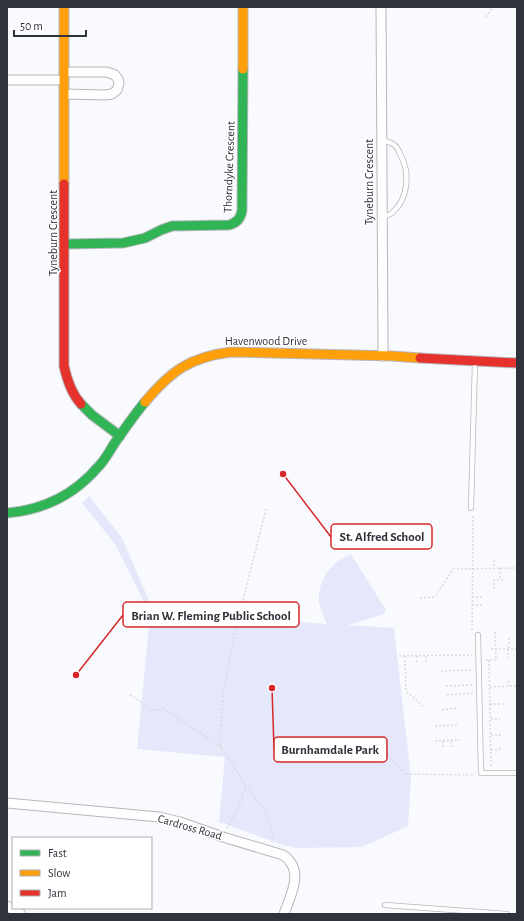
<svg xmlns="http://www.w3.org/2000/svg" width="524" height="921" font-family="'Alegreya Sans',sans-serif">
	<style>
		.green { fill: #e5e8fa }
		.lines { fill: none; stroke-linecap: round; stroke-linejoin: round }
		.lane-casing { stroke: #b6b7bd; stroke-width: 6 }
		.street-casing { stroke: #b6b7bd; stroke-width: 11 }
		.fast-casing { stroke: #b6b7bd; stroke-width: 11 }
		.slow-casing { stroke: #b6b7bd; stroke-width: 11 }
		.jam-casing { stroke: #b6b7bd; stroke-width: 11 }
		.path { stroke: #dadadb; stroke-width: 1.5; stroke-dasharray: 2 2; stroke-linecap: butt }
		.lane { stroke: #fefeff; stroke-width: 4.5 }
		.street { stroke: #fefeff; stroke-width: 9 }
		.fast { stroke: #30b455; stroke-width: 9 }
		.slow { stroke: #ff9f0a; stroke-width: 9 }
		.jam { stroke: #e5322d; stroke-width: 9 }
		.labels { text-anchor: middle; stroke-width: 3; stroke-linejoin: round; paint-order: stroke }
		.street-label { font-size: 12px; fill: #31333c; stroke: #fff }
		.leader { fill: none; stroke: #d62828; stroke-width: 1.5 }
		.callout-dot { fill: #d62828; stroke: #fff; stroke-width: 1.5 }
		.callout { fill: #fff; stroke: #d62828; stroke-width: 1.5 }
		.callout-label { font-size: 13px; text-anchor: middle; font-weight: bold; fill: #31333c }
	</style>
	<rect width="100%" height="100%" fill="#f9fafd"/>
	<path class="green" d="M89 496 122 538 154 612 194 615 196 614 206 615 327 624C324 617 321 611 319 603 317 588 325 571 337 562 341 559 346 557 351 554L386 610 384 614 348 625 394 628 411 778 408 826 362 847 297 848 283 845 219 822 225 757 137 749 150 614 115 544 82 503Z"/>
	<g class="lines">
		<defs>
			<g id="lane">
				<path d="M381 141C385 141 390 142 393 144 396 146 399 151 400 154 410 171 409 198 393 212 390 215 386 216 382 217"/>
				<polyline points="471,508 475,362"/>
				<polyline points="478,635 481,773 517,773"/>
				<polyline points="385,905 507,914"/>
			</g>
			<g id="street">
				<polyline points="381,7 383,345 383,356"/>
				<polyline points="7,80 64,80"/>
				<polyline points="64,94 105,95 112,94 117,90 119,83 118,79 115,75 107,72 64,72"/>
				<path d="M7 803 159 817 180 822 223 837 283 855C305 870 291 894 284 914"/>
				<polyline points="7,906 21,914"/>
			</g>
			<g id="fast">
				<path d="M65 244 123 243 145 238 161 230 172 226 229 225C237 223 241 218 242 210L243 69"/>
				<polyline points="81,404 92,415 120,436"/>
				<path d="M7 513C43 510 74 495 98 467 105 460 109 452 114 444 124 430 134 415 145 402"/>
			</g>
			<g id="slow">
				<polyline points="64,7 64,184"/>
				<polyline points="243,69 243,7"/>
				<path d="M145 402C171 371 190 357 231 352L392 356 420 358"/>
			</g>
			<g id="jam">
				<path d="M64 184V366C67 380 71 393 81 404"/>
				<polyline points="420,358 517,363"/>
			</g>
		</defs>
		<use href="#lane" class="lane-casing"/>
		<use href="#street" class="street-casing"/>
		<use href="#fast" class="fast-casing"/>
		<use href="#slow" class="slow-casing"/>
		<use href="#jam" class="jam-casing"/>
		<g class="path">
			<polyline points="486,17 493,7"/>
			<polyline points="266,509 233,640 223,695 220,739 221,747 246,786 265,811 272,829 272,842"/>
			<polyline points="494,560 494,568"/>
			<polyline points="500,568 500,580"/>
			<polyline points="494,589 494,580 505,580"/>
			<polyline points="472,597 484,597"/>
			<polyline points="420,598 435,597 453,569 517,568"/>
			<polyline points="472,605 484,605"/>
			<polyline points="472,630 473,516"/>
			<polyline points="509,638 509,649"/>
			<polyline points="491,649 517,649"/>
			<polyline points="508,649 508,658"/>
			<polyline points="395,656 472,655"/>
			<polyline points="405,656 406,691 425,708"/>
			<polyline points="417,656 417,664"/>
			<polyline points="426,656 426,664"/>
			<polyline points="486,660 496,660 495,631"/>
			<polyline points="489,660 491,766"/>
			<polyline points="441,671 473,670"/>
			<polyline points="508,681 509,686"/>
			<polyline points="446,686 473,685"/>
			<polyline points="490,687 515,686 517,683"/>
			<polyline points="130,695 146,705 148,711 164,709 221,747"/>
			<polyline points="447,695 473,693"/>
			<polyline points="490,704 504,704"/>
			<polyline points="442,710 458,708"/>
			<polyline points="491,719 500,719"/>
			<polyline points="435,726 458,725"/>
			<polyline points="491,735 501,735"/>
			<polyline points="435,741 460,740"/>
			<polyline points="443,741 443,747"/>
			<polyline points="451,741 452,747"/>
			<path d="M317 746C340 746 372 740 389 757 394 762 399 768 404 774L469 775 475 774"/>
			<polyline points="491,750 502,749"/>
			<polyline points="227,828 240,804 246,786"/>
		</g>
		<use href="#lane" class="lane"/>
		<use href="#street" class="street"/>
		<use href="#fast" class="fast"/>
		<use href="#slow" class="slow"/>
		<use href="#jam" class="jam"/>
	</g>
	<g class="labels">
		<g class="street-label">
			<text transform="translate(229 167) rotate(-88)" y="4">Thorndyke Crescent</text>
			<text transform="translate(369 182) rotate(-90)" y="4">Tyneburn Crescent</text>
			<text transform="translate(53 233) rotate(-90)" y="4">Tyneburn Crescent</text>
			<text x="266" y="345">Havenwood Drive</text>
			<text transform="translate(190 827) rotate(16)" y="4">Cardross Road</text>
		</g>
	</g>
	<path class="leader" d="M283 474L331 537M76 675L123 615M272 688L274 749"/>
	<g class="callout-dot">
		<circle cx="283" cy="474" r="4"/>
		<circle cx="76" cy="675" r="4"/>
		<circle cx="272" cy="688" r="4"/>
	</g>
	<g class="callout">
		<rect x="331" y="524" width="101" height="25" rx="4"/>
		<rect x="123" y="602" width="176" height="25" rx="4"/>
		<rect x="274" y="737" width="113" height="25" rx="4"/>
	</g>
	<g class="callout-label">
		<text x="382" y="541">St. Alfred School</text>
		<text x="211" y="620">Brian W. Fleming Public School</text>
		<text x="330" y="754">Burnhamdale Park</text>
	</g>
	<rect width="524" height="921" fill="none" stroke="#31333c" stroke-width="16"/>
	<rect x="12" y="837" width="140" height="72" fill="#ffffff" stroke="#adadb1"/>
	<rect x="20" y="850" width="20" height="6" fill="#30b455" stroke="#adadb1"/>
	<text x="48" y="857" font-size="12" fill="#31333c">Fast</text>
	<rect x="20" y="870" width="20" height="6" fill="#ff9f0a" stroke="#adadb1"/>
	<text x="48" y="877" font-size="12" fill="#31333c">Slow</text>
	<rect x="20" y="890" width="20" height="6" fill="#e5322d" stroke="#adadb1"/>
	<text x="48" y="897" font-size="12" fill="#31333c">Jam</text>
	<path d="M14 30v6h72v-6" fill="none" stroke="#31333c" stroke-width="2"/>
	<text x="20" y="30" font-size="12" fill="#31333c" stroke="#ffffff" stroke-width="3" paint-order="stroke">50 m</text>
</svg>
